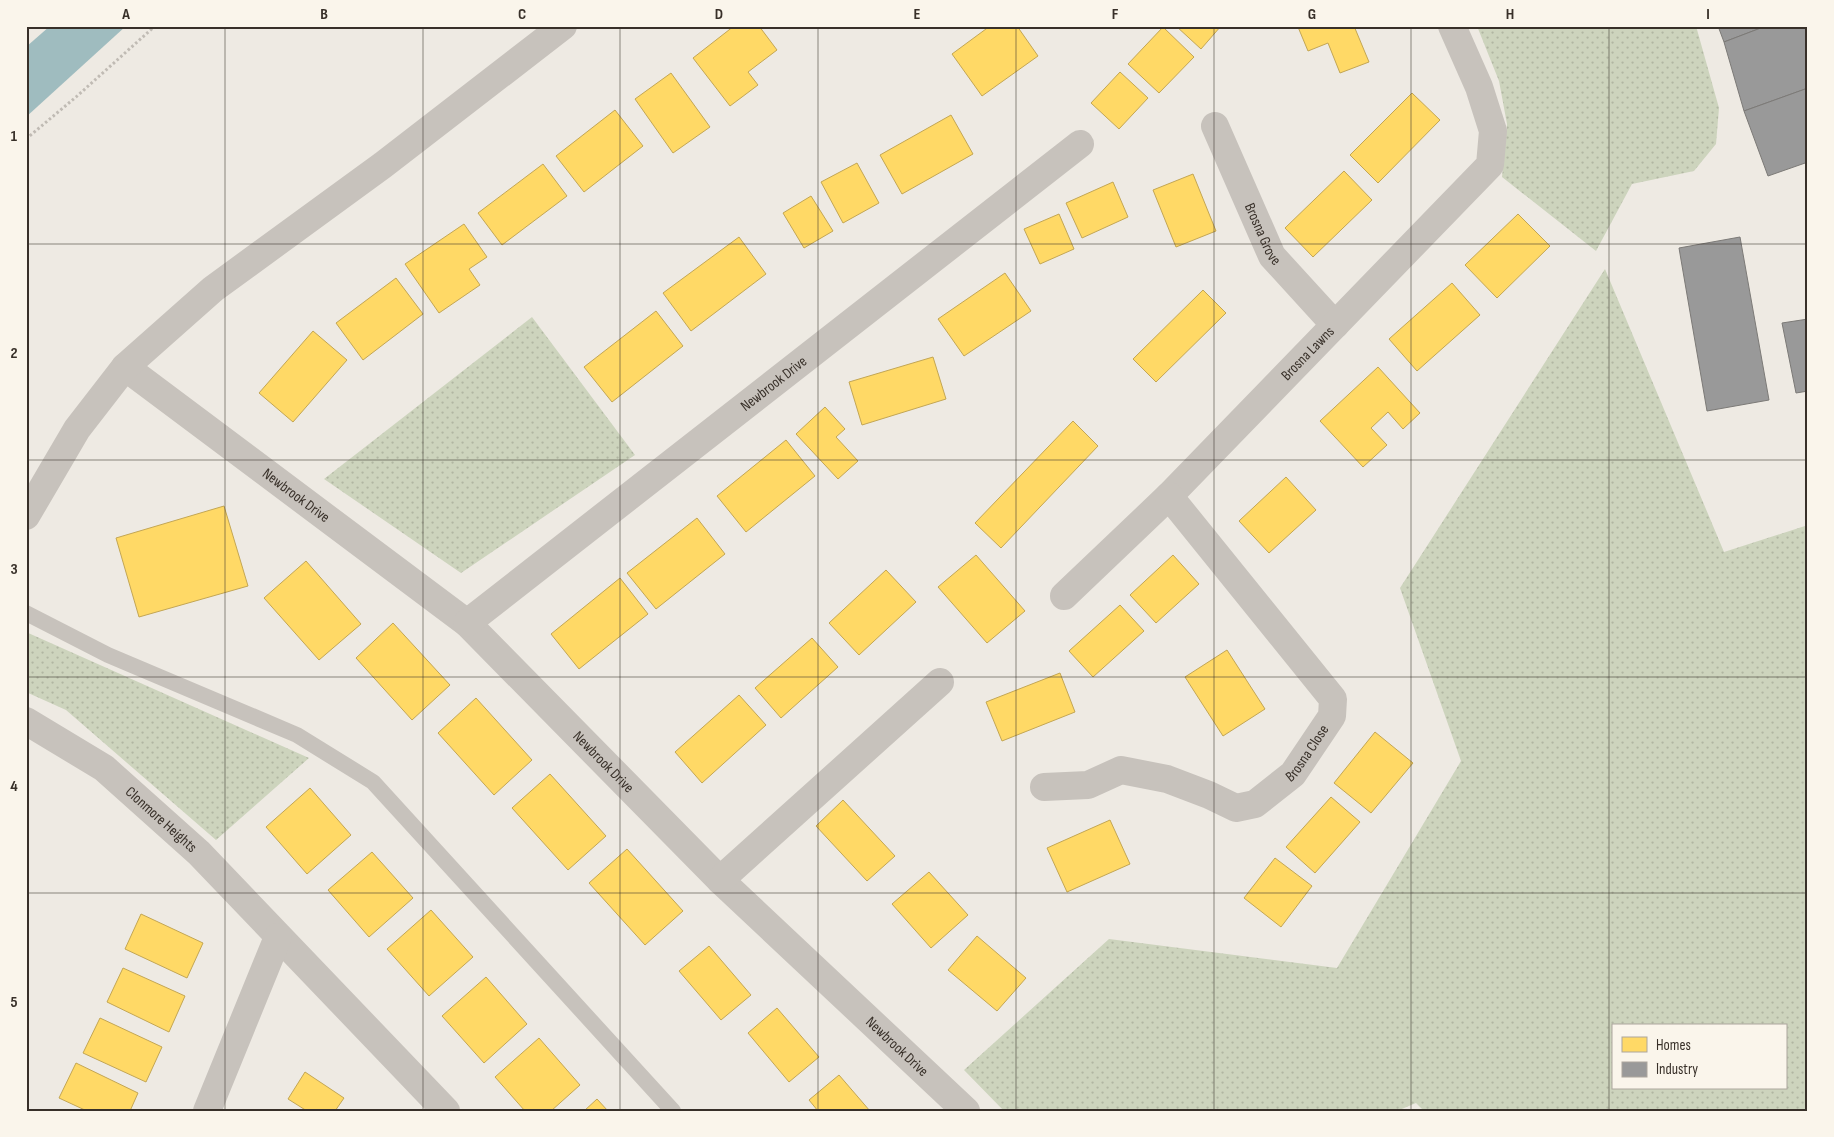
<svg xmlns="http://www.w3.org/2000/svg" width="1834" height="1137" font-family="'Sofia Sans Condensed',sans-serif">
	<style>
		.grass { fill: url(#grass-dots); fill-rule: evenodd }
		.water { fill: #9fbcbf }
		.homes { fill: #ffd966; stroke: #c3a654 }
		.industry { fill: #999; stroke: #7c7a77 }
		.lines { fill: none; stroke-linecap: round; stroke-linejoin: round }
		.path { stroke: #c0bbb4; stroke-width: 3; stroke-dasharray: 2.5 2.5; stroke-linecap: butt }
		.service { stroke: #c7c2bc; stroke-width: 16 }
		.minor { stroke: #c7c2bc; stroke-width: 28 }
		.tertiary { stroke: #c7c2bc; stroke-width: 28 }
		.grid { fill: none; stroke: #383029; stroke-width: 1; stroke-opacity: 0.55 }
		.labels { text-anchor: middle; stroke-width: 5; stroke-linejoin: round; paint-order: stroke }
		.street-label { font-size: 15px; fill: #383029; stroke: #faf5eb }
		.neatline { fill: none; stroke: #383029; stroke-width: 2 }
		.grid-label { font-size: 16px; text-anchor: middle; font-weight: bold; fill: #383029 }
	</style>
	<defs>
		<pattern id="grass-dots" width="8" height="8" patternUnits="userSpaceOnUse" patternTransform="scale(1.25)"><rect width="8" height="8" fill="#cdd4bd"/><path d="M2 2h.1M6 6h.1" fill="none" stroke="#b1b6a2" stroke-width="1.8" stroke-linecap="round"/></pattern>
	</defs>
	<rect width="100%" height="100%" fill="#eeeae3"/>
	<g class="grass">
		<polygon points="1477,26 1696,26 1719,108 1716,144 1694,171 1632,184 1596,251 1502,177 1507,124 1499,81"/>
		<path d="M1605 269 1724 552 1808 525V1111H1424L1416 1103 1397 1111H1004L964 1070 1109 939 1337 968 1461 761 1400 588ZM1613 1026H1785V1088H1613Z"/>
		<polygon points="532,317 635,455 461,573 324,479"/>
		<polygon points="26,632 309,758 216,840 66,710 26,692"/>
	</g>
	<polygon class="water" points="50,26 126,26 26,117 26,47"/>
	<g class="homes">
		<polygon points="734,26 759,26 777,50 748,72 758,85 730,106 693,58"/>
		<polygon points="990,26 1017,26 1038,56 982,96 952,54"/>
		<polygon points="1176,26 1221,26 1201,49"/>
		<polygon points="1354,26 1369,62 1340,73 1328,43 1308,51 1298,27"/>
		<polygon points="1163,27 1194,57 1159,93 1128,64"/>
		<polygon points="1120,72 1148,98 1119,129 1091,103"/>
		<polygon points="671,73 710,127 673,153 635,99"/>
		<polygon points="1412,93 1440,120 1378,183 1350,155"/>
		<polygon points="615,110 643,146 584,192 556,156"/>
		<polygon points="951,115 973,154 902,194 880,155"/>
		<polygon points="857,163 879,203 843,223 821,182"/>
		<polygon points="543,164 567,196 502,245 478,213"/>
		<polygon points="1344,171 1372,200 1313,257 1285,228"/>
		<polygon points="1193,174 1216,231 1176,247 1153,190"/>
		<polygon points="1113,182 1128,217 1082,238 1066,203"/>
		<polygon points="811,196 833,231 804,248 783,213"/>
		<polygon points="1059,214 1074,249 1040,264 1024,229"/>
		<polygon points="1518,214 1550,246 1497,298 1465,265"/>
		<polygon points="464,224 487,257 469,269 480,285 439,313 405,264"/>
		<polygon points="739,237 766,274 691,331 663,293"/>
		<polygon points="1005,273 1031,311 964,356 938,319"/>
		<polygon points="396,278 423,314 363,360 336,323"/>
		<polygon points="1452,283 1480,315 1417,371 1389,339"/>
		<polygon points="1203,290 1226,313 1156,382 1133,359"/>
		<polygon points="656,311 683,346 612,402 584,367"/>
		<polygon points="313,331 347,360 293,422 259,393"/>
		<polygon points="933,357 946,399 862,425 849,382"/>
		<polygon points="1378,367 1420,413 1403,429 1388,412 1371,428 1387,445 1363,467 1320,421"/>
		<polygon points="825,407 845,429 836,437 858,461 838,479 796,434"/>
		<polygon points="1073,421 1098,446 1001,548 975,523"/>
		<polygon points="786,440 815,476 746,532 717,496"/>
		<polygon points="1286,477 1316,510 1269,553 1239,521"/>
		<polygon points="224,506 248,586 139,617 116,538"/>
		<polygon points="697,518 725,554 656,609 627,573"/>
		<polygon points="976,555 1025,611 987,643 938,587"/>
		<polygon points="1173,555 1199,584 1156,623 1130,595"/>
		<polygon points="306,561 361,624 319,660 264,598"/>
		<polygon points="886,570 916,602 859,655 829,623"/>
		<polygon points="620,578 648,614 579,669 551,634"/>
		<polygon points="1120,605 1144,631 1093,677 1069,651"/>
		<polygon points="393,623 450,685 412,720 356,658"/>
		<polygon points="812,638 838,667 781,718 755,688"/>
		<polygon points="1227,650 1265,709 1223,736 1185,677"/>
		<polygon points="1060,673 1075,712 1002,741 986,702"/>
		<polygon points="739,695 766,725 702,783 675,752"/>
		<polygon points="476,698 532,760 494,795 438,733"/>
		<polygon points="1375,732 1413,763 1371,813 1334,783"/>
		<polygon points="550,774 606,836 568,870 512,808"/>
		<polygon points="310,788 351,835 307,874 266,827"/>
		<polygon points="1331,797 1360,822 1315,873 1286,847"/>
		<polygon points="843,800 895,856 867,881 816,826"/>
		<polygon points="1110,820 1130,864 1067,892 1047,848"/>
		<polygon points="627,849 683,911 645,945 589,883"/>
		<polygon points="372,852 413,898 369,937 328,890"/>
		<polygon points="1275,858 1312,886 1281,927 1244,898"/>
		<polygon points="929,872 968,915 931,948 892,904"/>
		<polygon points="431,910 473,957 429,996 387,949"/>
		<polygon points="141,914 203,943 187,978 125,949"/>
		<polygon points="977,936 1026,978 997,1011 948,970"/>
		<polygon points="709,946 751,995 721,1020 679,971"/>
		<polygon points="123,968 185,996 169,1032 107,1002"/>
		<polygon points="486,977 527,1024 484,1063 442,1016"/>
		<polygon points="777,1008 819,1057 789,1082 748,1033"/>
		<polygon points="100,1018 162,1047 146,1082 83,1053"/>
		<polygon points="539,1038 580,1085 551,1111 525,1111 495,1077"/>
		<polygon points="76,1063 138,1093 130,1111 87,1111 59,1098"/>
		<polygon points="305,1072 344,1098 335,1111 307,1111 288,1099"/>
		<polygon points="839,1075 870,1111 818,1111 809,1100"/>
		<polygon points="597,1099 608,1111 584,1111"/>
	</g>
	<g class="industry">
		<polygon points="1718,26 1766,26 1724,42"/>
		<polygon points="1766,26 1808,26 1808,88 1744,111 1724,42"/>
		<polygon points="1808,88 1808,162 1768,176 1744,111"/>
		<polygon points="1740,237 1769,400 1707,411 1679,248"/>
		<polygon points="1808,319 1808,391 1796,393 1782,323"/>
	</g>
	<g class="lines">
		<polyline class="path" points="26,139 76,97 155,26"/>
		<polyline class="service" points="26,613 108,655 297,735 373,782 673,1111"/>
		<g class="minor">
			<path id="s1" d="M1215 126 1272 256 1335 325"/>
			<path id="s2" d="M125 367 467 623 720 880 966 1111"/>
			<path id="s3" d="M1064 596 1169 496 1490 165 1493 131 1479 87 1452 26"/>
			<path id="s4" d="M467 623 1080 144"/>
			<path id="s5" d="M26 721 104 768 199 853 446 1111"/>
			<path id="s6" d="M1044 787 1088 785 1121 770 1167 779 1209 795 1236 808 1255 804 1293 774 1332 716 1333 699 1169 496"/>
			<polyline points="720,880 940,682"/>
			<polyline points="207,1111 278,937"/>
		</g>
		<polyline class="tertiary" points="26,516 77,429 125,367 213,289 383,165 563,26"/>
	</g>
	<path class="grid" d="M225 26V1111M423 26V1111M620 26V1111M818 26V1111M1016 26V1111M1214 26V1111M1411 26V1111M1609 26V1111M26 244H1808M26 460H1808M26 677H1808M26 893H1808"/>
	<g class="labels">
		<g class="street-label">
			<text dy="5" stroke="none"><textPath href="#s1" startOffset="118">Brosna Grove</textPath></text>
			<text dy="5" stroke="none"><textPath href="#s3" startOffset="344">Brosna Lawns</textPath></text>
			<text dy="5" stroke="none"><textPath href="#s4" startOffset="389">Newbrook Drive</textPath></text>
			<text dy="5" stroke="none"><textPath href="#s2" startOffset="214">Newbrook Drive</textPath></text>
			<text dy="5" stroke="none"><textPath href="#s6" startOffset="295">Brosna Close</textPath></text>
			<text dy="5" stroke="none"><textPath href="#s2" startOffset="622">Newbrook Drive</textPath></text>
			<text dy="5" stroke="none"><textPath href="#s5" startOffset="168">Clonmore Heights</textPath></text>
			<text dy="5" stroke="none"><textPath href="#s2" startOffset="1031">Newbrook Drive</textPath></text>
		</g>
	</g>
	<rect width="1834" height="1137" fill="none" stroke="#faf5eb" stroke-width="55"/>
	<rect x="1612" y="1024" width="175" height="65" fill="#faf5eb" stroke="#aca69d"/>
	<rect x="1622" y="1037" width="25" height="15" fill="#ffd966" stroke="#aca69d"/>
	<text x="1656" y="1050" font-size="15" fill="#383029">Homes</text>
	<rect x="1622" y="1062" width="25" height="15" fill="#999999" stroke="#aca69d"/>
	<text x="1656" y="1074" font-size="15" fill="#383029">Industry</text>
	<rect x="28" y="28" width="1778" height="1082" class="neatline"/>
	<g class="grid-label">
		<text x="126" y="19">A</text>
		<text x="324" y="19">B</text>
		<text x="522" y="19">C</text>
		<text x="719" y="19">D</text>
		<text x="917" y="19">E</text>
		<text x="1115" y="19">F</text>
		<text x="1312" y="19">G</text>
		<text x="1510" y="19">H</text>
		<text x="1708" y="19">I</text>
		<text x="14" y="141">1</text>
		<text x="14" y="358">2</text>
		<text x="14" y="574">3</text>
		<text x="14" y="791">4</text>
		<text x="14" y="1007">5</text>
	</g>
</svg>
